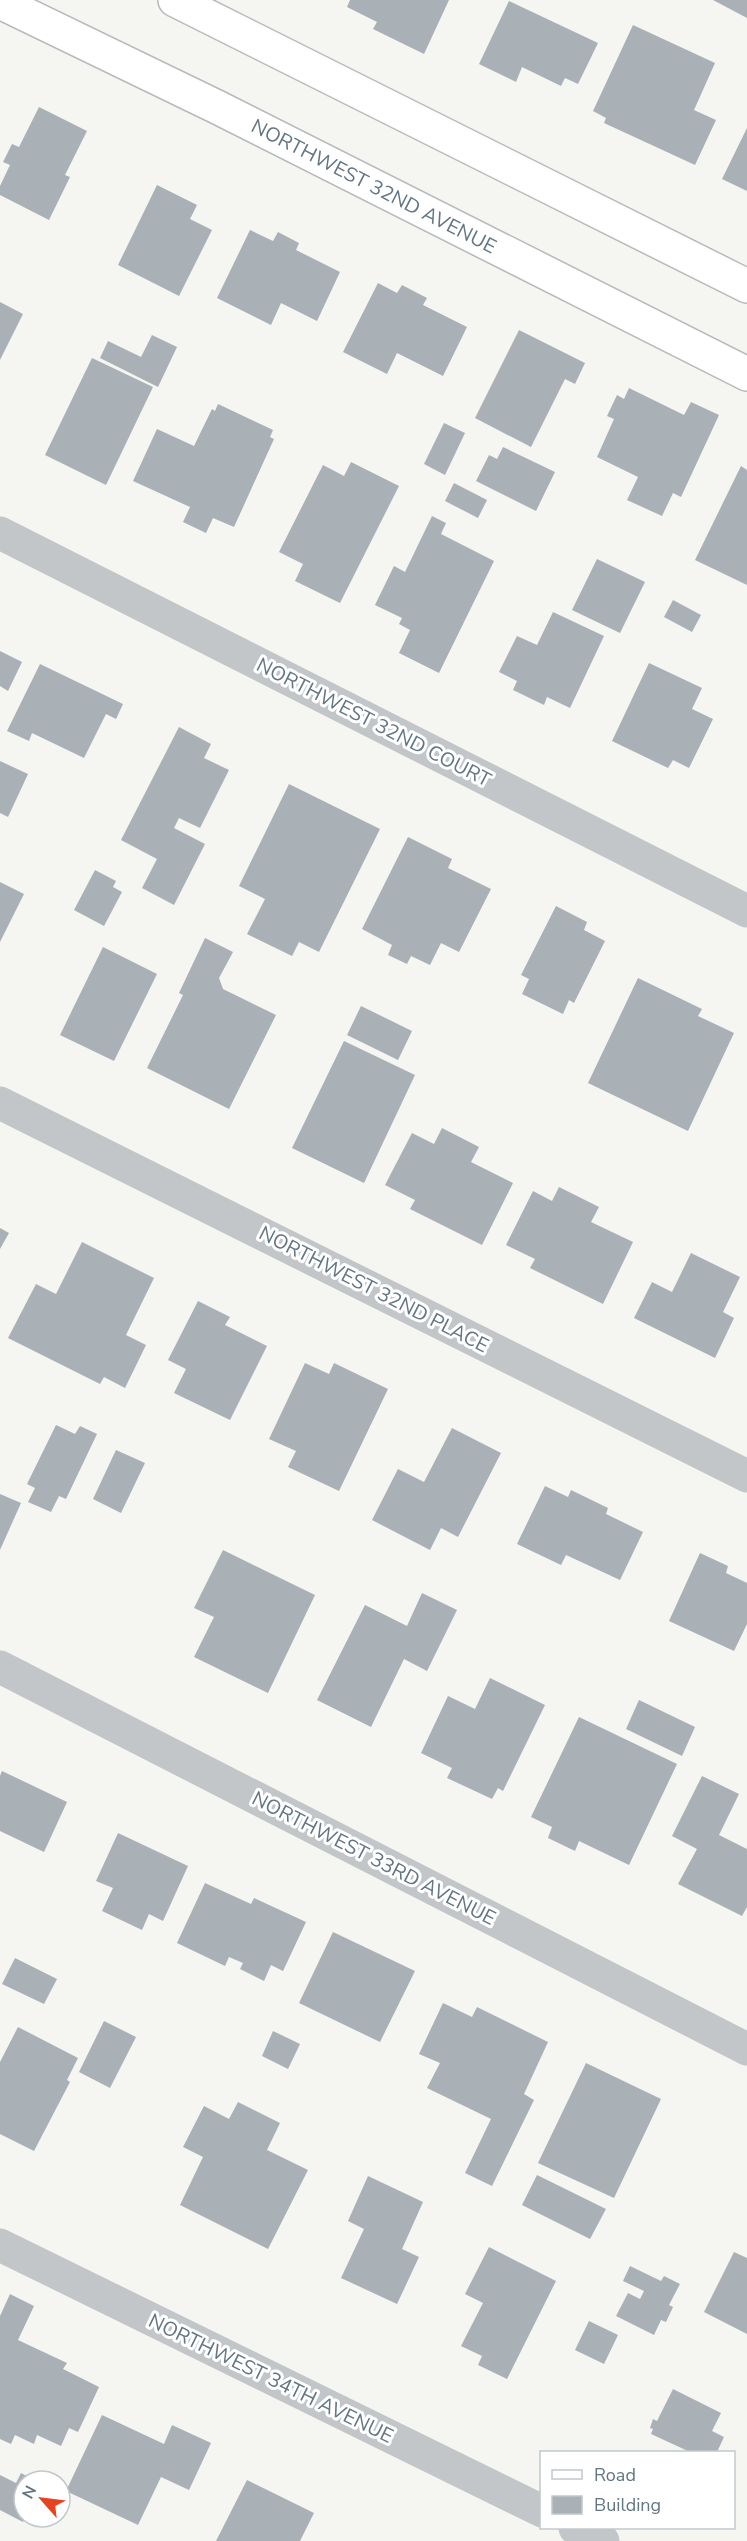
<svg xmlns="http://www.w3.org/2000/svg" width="747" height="2541" font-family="'Nunito Sans',sans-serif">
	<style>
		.building { fill: #a9b1b6 }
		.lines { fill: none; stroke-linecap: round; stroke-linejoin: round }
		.secondary-casing { stroke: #b4babe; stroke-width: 36 }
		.street { stroke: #c2c6c9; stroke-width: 33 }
		.secondary { stroke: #fff; stroke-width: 33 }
		.labels { text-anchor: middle; stroke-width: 6; stroke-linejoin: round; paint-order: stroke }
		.street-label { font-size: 20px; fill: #637682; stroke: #fff }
	</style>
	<rect width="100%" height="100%" fill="#f5f5f1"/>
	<g class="building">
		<polygon points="350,0 449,0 424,54 373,29 377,22 347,7"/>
		<polygon points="713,0 747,0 747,18"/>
		<polygon points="509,1 598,43 578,84 565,78 561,86 522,67 516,82 479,64"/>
		<polygon points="633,25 715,63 694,110 716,120 695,165 604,123 606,118 593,111"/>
		<polygon points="39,107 87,131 65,175 70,177 49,220 0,195 0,186 10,165 3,162 12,144 19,147"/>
		<polygon points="747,128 747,191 722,179"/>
		<polygon points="157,185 197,205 190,219 212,230 179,296 118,265"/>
		<polygon points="250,230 273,241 278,232 299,243 296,250 340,272 317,321 281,303 271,325 217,298"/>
		<polygon points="378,283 397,293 402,285 427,298 423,305 467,327 443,376 397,353 387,374 343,352"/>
		<polygon points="0,302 23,314 0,360"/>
		<polygon points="519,330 585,363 575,384 565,379 531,447 475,418"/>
		<polygon points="152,335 177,347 158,387 100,358 108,341 141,357"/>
		<polygon points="92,358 153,387 106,485 45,455"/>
		<polygon points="629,388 684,415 691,402 719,415 681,497 673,493 662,516 627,500 638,477 597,457 614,419 607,416 617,395 624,399"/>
		<polygon points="218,404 273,430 270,437 274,439 234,527 213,518 206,533 183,522 190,507 133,481 157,429 194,446 212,409 215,411"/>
		<polygon points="444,423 465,433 445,475 424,464"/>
		<polygon points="503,447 555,472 536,511 476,481 489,455 497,459"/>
		<polygon points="351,462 399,486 340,603 295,581 303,564 279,552 323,465 344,476"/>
		<polygon points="741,466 747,470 747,585 695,560"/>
		<polygon points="454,483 487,500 478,518 445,501"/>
		<polygon points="432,516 446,523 441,534 494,561 439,673 399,653 410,630 399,624 402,618 375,605 394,566 405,572"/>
		<polygon points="597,559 645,582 620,633 572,610"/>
		<polygon points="673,600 701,615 692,632 664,617"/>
		<polygon points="553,612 604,636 570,708 547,697 544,705 513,690 517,681 499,672 517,636 537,645"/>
		<polygon points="0,651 22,662 8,691 0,686"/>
		<polygon points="649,663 702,688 692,709 713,719 689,768 673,760 668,768 612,741"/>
		<polygon points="40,664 123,704 116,719 106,714 84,758 32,733 29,741 7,731"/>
		<polygon points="179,727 211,744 204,758 229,770 200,828 179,818 174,828 205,844 174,905 142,888 157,859 121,840"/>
		<polygon points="0,761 28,774 8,817 0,813"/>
		<polygon points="289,784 380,829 319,952 299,942 292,956 247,934 265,899 239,886"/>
		<polygon points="408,837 452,859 448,868 491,889 459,952 441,943 430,965 411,956 407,964 388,955 392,945 362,929"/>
		<polygon points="95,870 116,881 113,887 122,892 104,926 74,910"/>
		<polygon points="0,882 24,894 0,942"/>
		<polygon points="556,906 587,922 584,930 605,941 574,1003 569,1000 563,1014 522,994 529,979 521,975"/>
		<polygon points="205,938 233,952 219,978 223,989 276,1015 229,1109 147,1068 183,995 179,993"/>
		<polygon points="103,947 157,974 114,1061 60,1035"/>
		<polygon points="638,978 702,1009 698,1016 734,1033 688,1131 588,1083"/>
		<polygon points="361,1006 412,1031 398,1060 347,1035"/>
		<polygon points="344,1041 415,1075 364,1183 292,1148"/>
		<polygon points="442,1128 479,1147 471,1162 513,1183 482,1245 410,1209 415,1200 385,1185 412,1133 434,1144"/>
		<polygon points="559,1187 599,1207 591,1222 633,1242 603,1304 530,1268 535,1259 506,1245 533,1191 552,1201"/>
		<polygon points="0,1228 9,1233 0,1249"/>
		<polygon points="82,1242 154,1278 126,1335 146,1345 125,1388 104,1377 100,1384 8,1338 36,1284 56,1294"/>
		<polygon points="691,1253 740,1277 723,1312 734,1318 715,1358 634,1318 652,1282 672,1292"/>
		<polygon points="198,1301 230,1317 225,1325 267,1346 230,1420 174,1393 186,1369 168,1360"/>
		<polygon points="305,1363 329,1374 334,1363 388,1389 339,1491 288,1467 296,1451 269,1439"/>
		<polygon points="56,1425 75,1434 80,1426 97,1434 66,1499 59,1496 51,1512 28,1502 35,1488 27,1484"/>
		<polygon points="452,1428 501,1453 458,1537 441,1528 430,1550 372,1520 398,1469 424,1482"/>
		<polygon points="116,1450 145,1463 121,1513 93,1499"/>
		<polygon points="545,1486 568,1497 571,1490 608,1508 606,1514 643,1532 620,1580 566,1555 561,1565 517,1544"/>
		<polygon points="0,1494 21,1503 0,1550"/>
		<polygon points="223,1550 315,1595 268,1693 194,1657 214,1617 194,1608"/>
		<polygon points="700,1553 728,1566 726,1573 747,1583 747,1624 734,1651 669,1621"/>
		<polygon points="422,1593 457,1610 427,1671 404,1659 371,1727 317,1700 365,1605 407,1626"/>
		<polygon points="490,1678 545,1705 503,1791 498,1788 492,1799 447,1778 452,1768 421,1753 448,1696 475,1709"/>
		<polygon points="639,1700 695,1727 682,1756 626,1729"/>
		<polygon points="579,1717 677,1764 629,1865 579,1841 575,1851 548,1838 552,1827 531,1817"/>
		<polygon points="2,1771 67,1802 44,1852 0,1831 0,1776"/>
		<polygon points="702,1776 739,1794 719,1835 747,1849 747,1907 742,1916 678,1884 697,1849 672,1836"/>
		<polygon points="118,1833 188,1866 163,1921 149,1914 142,1930 102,1911 113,1888 96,1881"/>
		<polygon points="205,1883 251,1904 254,1898 306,1922 283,1971 271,1965 264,1981 240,1969 243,1963 229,1957 225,1966 177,1943"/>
		<polygon points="333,1932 415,1971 380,2042 299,2003"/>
		<polygon points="15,1958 57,1979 44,2004 2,1984"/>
		<polygon points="443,2003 472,2017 477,2007 548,2042 524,2094 534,2100 492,2186 465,2173 491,2119 427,2088 440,2063 419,2054"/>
		<polygon points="104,2021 136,2037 110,2088 79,2072"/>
		<polygon points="18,2027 78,2058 67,2080 70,2082 34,2151 0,2134 0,2062"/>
		<polygon points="273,2031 300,2044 288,2069 262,2056"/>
		<polygon points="586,2063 661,2099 614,2198 538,2163"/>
		<polygon points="238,2102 280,2123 267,2150 308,2170 268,2249 180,2205 203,2157 183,2147 204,2106 229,2119"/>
		<polygon points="537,2175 606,2209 590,2239 522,2205"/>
		<polygon points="368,2176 423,2202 402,2249 419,2257 397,2304 341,2278 364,2229 348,2221"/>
		<polygon points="489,2247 556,2281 507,2379 478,2365 482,2356 461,2346 483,2303 465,2294"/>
		<polygon points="734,2252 747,2258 747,2334 704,2312"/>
		<polygon points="630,2266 661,2281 664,2276 680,2284 669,2305 673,2307 666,2322 661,2320 654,2335 616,2316 628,2293 640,2299 644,2291 623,2281"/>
		<polygon points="10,2294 34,2306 18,2340 67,2363 63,2369 99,2387 78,2432 69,2428 61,2446 37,2435 34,2444 15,2435 11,2444 0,2439 0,2316"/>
		<polygon points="589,2321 618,2335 604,2364 575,2350"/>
		<polygon points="673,2389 721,2413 712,2431 724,2437 717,2452 690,2452 651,2434 653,2429 650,2428 653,2419 657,2421"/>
		<polygon points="102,2415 164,2444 172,2425 211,2443 189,2490 161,2477 138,2525 66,2491"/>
		<polygon points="21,2473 36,2481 24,2481 25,2517 23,2522 0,2510 0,2475 16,2483"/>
		<polygon points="247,2480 314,2513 300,2541 216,2541"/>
	</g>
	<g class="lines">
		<defs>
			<g id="secondary">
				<polyline points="175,0 747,286"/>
				<polyline points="0,2 217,107 747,374"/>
			</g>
		</defs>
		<use href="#secondary" class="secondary-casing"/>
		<g class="street">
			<polyline points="0,533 747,911"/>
			<polyline points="0,1103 747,1476"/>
			<polyline points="0,1667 747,2049"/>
			<polyline points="0,2245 542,2511"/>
			<polyline points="575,2528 603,2541"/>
		</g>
		<use href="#secondary" class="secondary"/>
	</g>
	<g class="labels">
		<g class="street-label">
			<text transform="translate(374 186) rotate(27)" y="7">NORTHWEST 32ND AVENUE</text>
			<text transform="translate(374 722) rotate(27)" y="7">NORTHWEST 32ND COURT</text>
			<text transform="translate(374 1289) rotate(27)" y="7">NORTHWEST 32ND PLACE</text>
			<text transform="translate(374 1858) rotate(27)" y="7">NORTHWEST 33RD AVENUE</text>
			<text transform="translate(271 2378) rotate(26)" y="7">NORTHWEST 34TH AVENUE</text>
		</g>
	</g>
	<rect x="540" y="2451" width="195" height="78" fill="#ffffff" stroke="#c1c8cd" stroke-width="1.5"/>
	<rect x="552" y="2470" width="30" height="9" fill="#ffffff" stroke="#c1c8cd" stroke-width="1.5"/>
	<text x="594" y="2481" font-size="18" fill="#637682">Road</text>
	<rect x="552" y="2496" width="30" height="18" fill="#a9b1b6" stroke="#c1c8cd" stroke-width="1.5"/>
	<text x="594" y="2511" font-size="18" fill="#637682">Building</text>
	<g transform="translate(42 2499) rotate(298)"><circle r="28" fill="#ffffff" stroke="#c1c8cd" stroke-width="1.5"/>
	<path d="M0-4.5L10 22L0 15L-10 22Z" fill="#e64320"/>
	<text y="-9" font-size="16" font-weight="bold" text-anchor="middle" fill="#637682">N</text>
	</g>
</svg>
